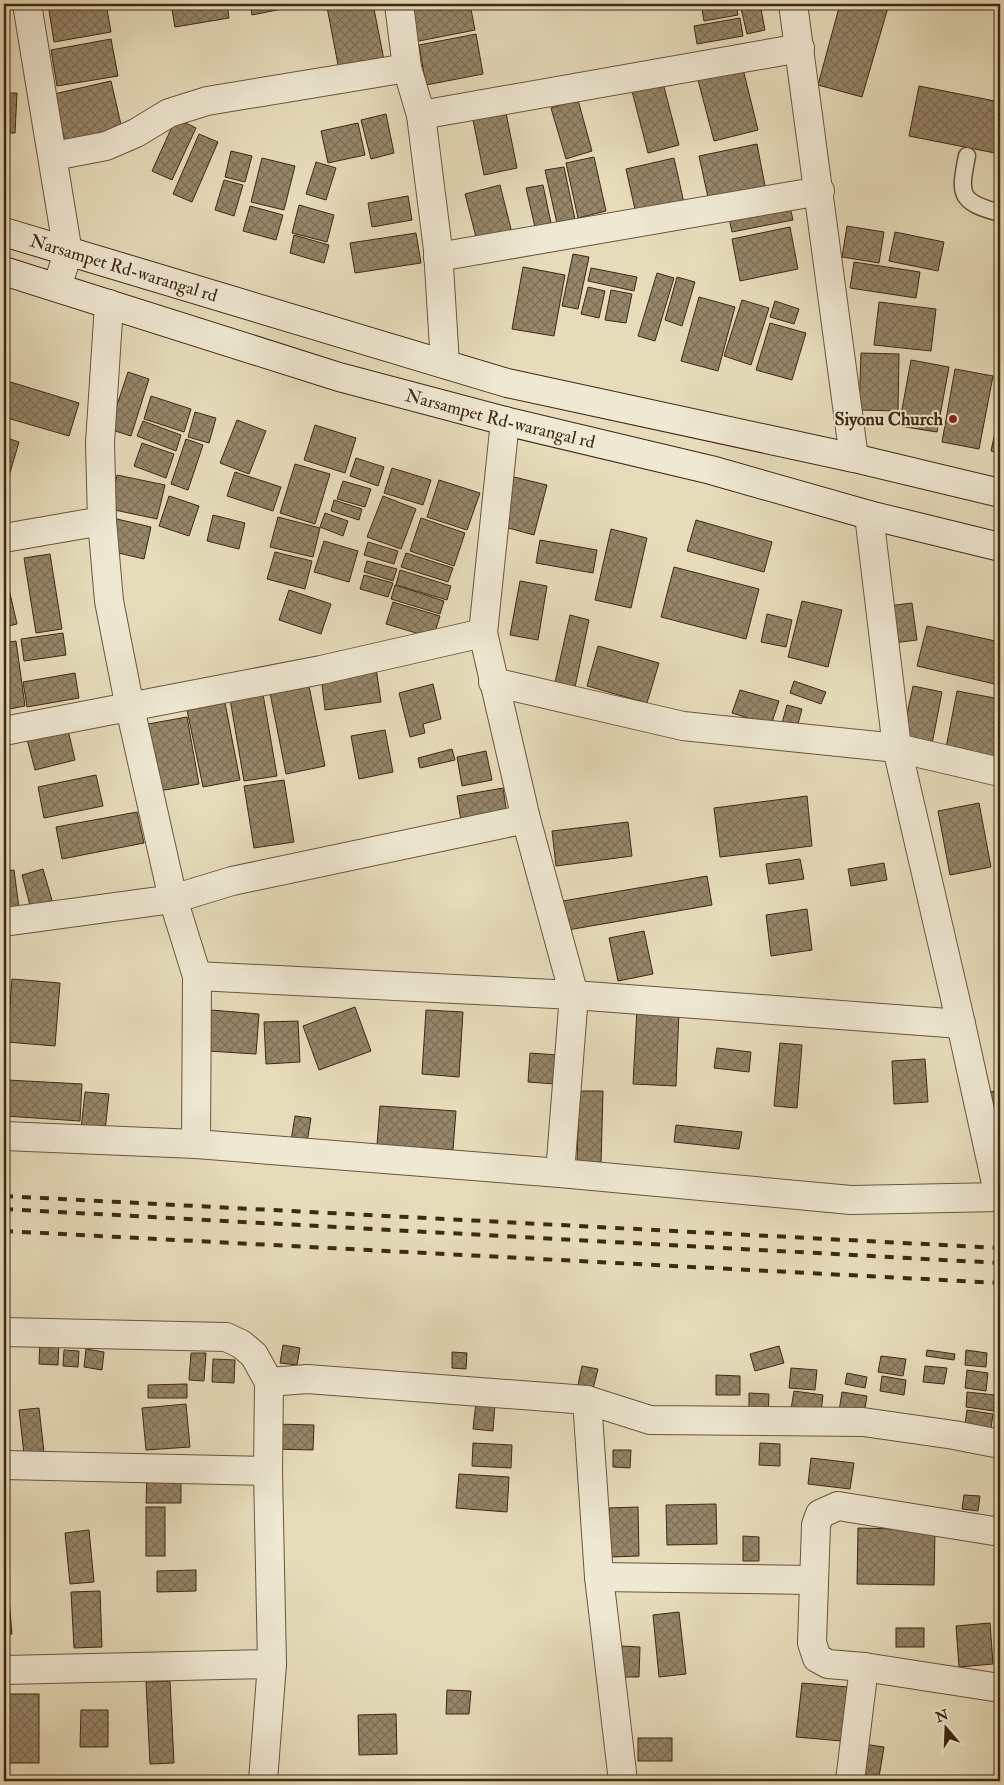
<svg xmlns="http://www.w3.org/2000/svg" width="1004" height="1785" font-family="'IM FELL Double Pica',serif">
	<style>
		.building { fill: url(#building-cross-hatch); stroke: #3f2913 }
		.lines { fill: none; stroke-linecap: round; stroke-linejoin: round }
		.lane-casing { stroke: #69563d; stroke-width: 19 }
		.street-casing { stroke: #69563d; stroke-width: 30 }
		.secondary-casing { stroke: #3f2913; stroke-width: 30 }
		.lane { stroke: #efe8d2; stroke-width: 16 }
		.street { stroke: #efe8d2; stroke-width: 28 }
		.secondary { stroke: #efe8d2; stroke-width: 28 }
		.rail { stroke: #3f2913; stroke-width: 4; stroke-dasharray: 9 9; stroke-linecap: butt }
		.poi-dot { fill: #8f2418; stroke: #efe8d2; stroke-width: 2 }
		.labels { text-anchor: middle; stroke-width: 4; stroke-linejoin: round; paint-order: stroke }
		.street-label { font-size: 18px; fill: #3f2913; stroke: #efe8d2 }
		.poi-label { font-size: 18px; font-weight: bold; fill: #3f2913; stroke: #efe8d2; text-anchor: end }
	</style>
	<defs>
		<pattern id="building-cross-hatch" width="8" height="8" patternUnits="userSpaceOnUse" patternTransform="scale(1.25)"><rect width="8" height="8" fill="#96866a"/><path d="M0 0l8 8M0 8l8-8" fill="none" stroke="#7c6e56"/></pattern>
	</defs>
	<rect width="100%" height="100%" fill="#e6dcba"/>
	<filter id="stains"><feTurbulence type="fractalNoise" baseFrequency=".004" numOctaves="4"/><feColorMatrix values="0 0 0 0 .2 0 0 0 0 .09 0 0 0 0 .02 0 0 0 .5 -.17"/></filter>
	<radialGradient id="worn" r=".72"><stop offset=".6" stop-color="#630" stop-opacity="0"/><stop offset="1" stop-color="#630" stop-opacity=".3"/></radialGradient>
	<g class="building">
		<polygon points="48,4 106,4 111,32 54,42"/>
		<polygon points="171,4 227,4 229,18 175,27"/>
		<polygon points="250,4 291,4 292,7 252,15"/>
		<polygon points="295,4 318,4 296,8"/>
		<polygon points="345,4 373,4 384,60 339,70 327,7"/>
		<polygon points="406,4 470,4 475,30 414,42"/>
		<polygon points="701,4 736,4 738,15 704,21"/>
		<polygon points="740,4 760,4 765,30 747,34"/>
		<polygon points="840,4 889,4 862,97 818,85"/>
		<polygon points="740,18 743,36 697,44 694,26"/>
		<polygon points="476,34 483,74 426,85 419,45"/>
		<polygon points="111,39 118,76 57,86 51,50"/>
		<polygon points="743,69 758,130 714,141 698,80"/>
		<polygon points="111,81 122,129 65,142 54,94"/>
		<polygon points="663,83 679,145 648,153 632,91"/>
		<polygon points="919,86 1000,102 1000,154 909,136"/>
		<polygon points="4,93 17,93 15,133 4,133"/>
		<polygon points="578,100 592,151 566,159 551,108"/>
		<polygon points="505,108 517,168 484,175 472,115"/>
		<polygon points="386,114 394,153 371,159 361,120"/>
		<polygon points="176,118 196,128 172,180 152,171"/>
		<polygon points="358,123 365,155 328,163 321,131"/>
		<polygon points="199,134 218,142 192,202 173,194"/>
		<polygon points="757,144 766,191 709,202 699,156"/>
		<polygon points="231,151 252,156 245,182 225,177"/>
		<polygon points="594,157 606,211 578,218 566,163"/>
		<polygon points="262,158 295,166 284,210 251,202"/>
		<polygon points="674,158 684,203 636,214 626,169"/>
		<polygon points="316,162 336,168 326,200 306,194"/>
		<polygon points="564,167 576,224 558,228 545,170"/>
		<polygon points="224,180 243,185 234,216 215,210"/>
		<polygon points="500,185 512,233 477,241 465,194"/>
		<polygon points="543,185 551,223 535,227 526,188"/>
		<polygon points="408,196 412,220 372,227 368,203"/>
		<polygon points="789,202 793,220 732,232 728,214"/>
		<polygon points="299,205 334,215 327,242 292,233"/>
		<polygon points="250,206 283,215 276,240 243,231"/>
		<polygon points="847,226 884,232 879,263 842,257"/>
		<polygon points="790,227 798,269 740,281 732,239"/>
		<polygon points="895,232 944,242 938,271 889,261"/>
		<polygon points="416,233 421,263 355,273 350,243"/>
		<polygon points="294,235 329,245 324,263 290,253"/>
		<polygon points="573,254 589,257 578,309 562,306"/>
		<polygon points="854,262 920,272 916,298 850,288"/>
		<polygon points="523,267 565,275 554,336 512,329"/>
		<polygon points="591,268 637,277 634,291 588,281"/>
		<polygon points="657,273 674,278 655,341 638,336"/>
		<polygon points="677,277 695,282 682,326 665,320"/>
		<polygon points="588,287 605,291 599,318 581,314"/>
		<polygon points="611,290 632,294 626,323 605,320"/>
		<polygon points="699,297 735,307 718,371 681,361"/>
		<polygon points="742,300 769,308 751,365 724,356"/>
		<polygon points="775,301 799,309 794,324 770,317"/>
		<polygon points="879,302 936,309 931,351 874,345"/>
		<polygon points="770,323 806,333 792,380 756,370"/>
		<polygon points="861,353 899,354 898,411 859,410"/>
		<polygon points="911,360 949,367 937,432 899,426"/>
		<polygon points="955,369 993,376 979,449 942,442"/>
		<polygon points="128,372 149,379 131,436 109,429"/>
		<polygon points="4,380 79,403 69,436 4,417"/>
		<polygon points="151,396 191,409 184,432 144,419"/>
		<polygon points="1000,409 1000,453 991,451"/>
		<polygon points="195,412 216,418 209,443 188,437"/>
		<polygon points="237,420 266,431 249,474 220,463"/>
		<polygon points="143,421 181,435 176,451 137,436"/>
		<polygon points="315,425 356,438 345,473 304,460"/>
		<polygon points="4,437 19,442 4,493"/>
		<polygon points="186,439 203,445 188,490 171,484"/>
		<polygon points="142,443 174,454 166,478 134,466"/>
		<polygon points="356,458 384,467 378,486 350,476"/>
		<polygon points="295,464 330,474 315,524 280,513"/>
		<polygon points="392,468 431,480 423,505 384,493"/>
		<polygon points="235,472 281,487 273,511 227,496"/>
		<polygon points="117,475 165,485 157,519 110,509"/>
		<polygon points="514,477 547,485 534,535 501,526"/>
		<polygon points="439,480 480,493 467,530 427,517"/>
		<polygon points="343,481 371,489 365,507 337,499"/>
		<polygon points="169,496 199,506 189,536 159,526"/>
		<polygon points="383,496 416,509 401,549 367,537"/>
		<polygon points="334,500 362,509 359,520 331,511"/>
		<polygon points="325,513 348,521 343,536 320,527"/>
		<polygon points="213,515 245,523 239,549 207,541"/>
		<polygon points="278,517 320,528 313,557 270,547"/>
		<polygon points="421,518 465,533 454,566 410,551"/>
		<polygon points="117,519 151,527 144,559 110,551"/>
		<polygon points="696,520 772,542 764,572 687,551"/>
		<polygon points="611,529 647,538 631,608 595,600"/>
		<polygon points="540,540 597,550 593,573 536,563"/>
		<polygon points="324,541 358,551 349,582 314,572"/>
		<polygon points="368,542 398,551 394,564 364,555"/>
		<polygon points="275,552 312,561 305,589 267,579"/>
		<polygon points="406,553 453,568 448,582 401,567"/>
		<polygon points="50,554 62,629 36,633 24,558"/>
		<polygon points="367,561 397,569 393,581 364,572"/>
		<polygon points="674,567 759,589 746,639 661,617"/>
		<polygon points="400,570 451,586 447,600 396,585"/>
		<polygon points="364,575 393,583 388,597 360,589"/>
		<polygon points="520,581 547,586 538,640 510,635"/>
		<polygon points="395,585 444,601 440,614 391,599"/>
		<polygon points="9,589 17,624 4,627 4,590"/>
		<polygon points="289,590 331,604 321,634 279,620"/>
		<polygon points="802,601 842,610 828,667 788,657"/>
		<polygon points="393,602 440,616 433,638 386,624"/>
		<polygon points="912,603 917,640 893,643 888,606"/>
		<polygon points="767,614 792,620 786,647 761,642"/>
		<polygon points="570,615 589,620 574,692 554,687"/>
		<polygon points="927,626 1000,642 999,685 917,666"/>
		<polygon points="63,633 66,655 24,661 21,639"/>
		<polygon points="16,641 25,706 4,710 4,643"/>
		<polygon points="598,646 659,663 647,703 587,686"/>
		<polygon points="376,668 381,702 325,710 321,676"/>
		<polygon points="75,673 79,698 27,707 23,682"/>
		<polygon points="308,681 325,766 286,774 269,688"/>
		<polygon points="794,681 826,692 821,704 790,693"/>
		<polygon points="433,684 441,719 423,724 425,733 410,737 399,693"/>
		<polygon points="913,686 942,692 932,744 902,738"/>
		<polygon points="740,690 779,701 771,725 732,713"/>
		<polygon points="957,691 1000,699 1000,763 945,753"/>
		<polygon points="263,694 277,776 244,781 230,699"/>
		<polygon points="225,703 240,780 203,787 187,710"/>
		<polygon points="787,705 802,709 796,731 781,727"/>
		<polygon points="187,717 199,784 159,791 148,724"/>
		<polygon points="68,730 75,760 35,770 27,739"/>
		<polygon points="385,730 393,772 359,779 351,736"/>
		<polygon points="452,749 455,760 420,768 418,758"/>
		<polygon points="486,751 492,780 462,786 457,757"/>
		<polygon points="96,775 103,806 44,818 38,787"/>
		<polygon points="284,780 294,842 254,848 244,786"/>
		<polygon points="503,788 507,814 461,821 457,796"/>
		<polygon points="807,796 812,846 720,857 714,808"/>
		<polygon points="979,803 991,867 950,875 938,811"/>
		<polygon points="137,812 144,843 62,859 56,827"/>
		<polygon points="628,822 632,856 556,866 552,831"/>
		<polygon points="800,859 804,879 769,884 766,864"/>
		<polygon points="884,863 887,880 851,886 848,869"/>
		<polygon points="43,869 53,904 31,909 22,875"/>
		<polygon points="14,870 19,908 4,910 4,871"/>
		<polygon points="707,876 712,905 562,931 557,902"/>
		<polygon points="807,909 812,950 771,956 766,915"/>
		<polygon points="644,931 653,974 618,981 609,938"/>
		<polygon points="12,979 60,983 55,1046 7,1042"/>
		<polygon points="355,1007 371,1051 319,1070 303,1026"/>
		<polygon points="637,1009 679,1011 676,1086 633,1084"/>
		<polygon points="211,1010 259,1014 256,1054 208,1051"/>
		<polygon points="426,1010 463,1012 459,1077 422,1074"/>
		<polygon points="298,1021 300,1062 266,1064 264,1022"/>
		<polygon points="780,1043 802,1045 797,1108 774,1106"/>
		<polygon points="717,1048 751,1052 749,1072 714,1068"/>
		<polygon points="530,1053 557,1055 555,1084 528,1082"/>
		<polygon points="925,1059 928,1102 894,1104 892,1061"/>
		<polygon points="7,1080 82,1084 80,1121 5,1116"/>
		<polygon points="1000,1090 1000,1153 985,1093"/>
		<polygon points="579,1091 603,1091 601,1164 577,1163"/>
		<polygon points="85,1092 109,1094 105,1131 81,1129"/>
		<polygon points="380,1106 456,1111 453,1150 377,1145"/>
		<polygon points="295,1116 311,1118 307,1143 291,1141"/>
		<polygon points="676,1125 742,1132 739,1149 674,1142"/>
		<polygon points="40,1338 59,1339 58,1365 39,1364"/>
		<polygon points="283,1345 300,1348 297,1365 280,1363"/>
		<polygon points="779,1346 784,1363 755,1371 750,1354"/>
		<polygon points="86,1349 104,1352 102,1370 84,1367"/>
		<polygon points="64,1350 79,1351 78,1367 63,1366"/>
		<polygon points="927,1350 955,1354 954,1360 926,1356"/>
		<polygon points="966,1350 987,1353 986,1367 965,1365"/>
		<polygon points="452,1352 467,1353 466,1369 452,1368"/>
		<polygon points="191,1353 206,1353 204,1381 189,1380"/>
		<polygon points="881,1356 906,1359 903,1376 878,1372"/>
		<polygon points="213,1359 235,1360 234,1383 212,1382"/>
		<polygon points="582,1366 598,1369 593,1389 578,1385"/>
		<polygon points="925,1366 947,1368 944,1384 923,1382"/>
		<polygon points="791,1368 817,1370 815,1390 789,1388"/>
		<polygon points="967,1370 988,1373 986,1391 965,1388"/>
		<polygon points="847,1373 867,1377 865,1388 845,1384"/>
		<polygon points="716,1375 740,1376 740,1395 716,1395"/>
		<polygon points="882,1376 906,1380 904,1395 880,1391"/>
		<polygon points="187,1384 187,1398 148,1398 148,1385"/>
		<polygon points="794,1391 823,1395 821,1412 791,1409"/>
		<polygon points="842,1392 867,1396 864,1414 839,1411"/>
		<polygon points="967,1392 995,1395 994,1411 966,1407"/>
		<polygon points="749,1393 769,1394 768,1416 749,1416"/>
		<polygon points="476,1402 495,1403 493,1431 473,1429"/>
		<polygon points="186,1404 190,1447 146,1450 142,1408"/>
		<polygon points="39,1408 44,1452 24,1454 19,1410"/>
		<polygon points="967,1410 993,1414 990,1435 964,1431"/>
		<polygon points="274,1424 314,1425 313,1450 274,1449"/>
		<polygon points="473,1443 512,1445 511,1468 472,1466"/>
		<polygon points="760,1443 780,1444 780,1466 759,1465"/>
		<polygon points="613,1450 631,1450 630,1468 613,1467"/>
		<polygon points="811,1458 854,1463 850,1489 808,1484"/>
		<polygon points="181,1471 181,1503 146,1503 147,1472"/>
		<polygon points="459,1474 509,1477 507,1512 456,1508"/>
		<polygon points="964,1495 980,1496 978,1511 962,1509"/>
		<polygon points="716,1504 717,1544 667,1545 666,1505"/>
		<rect x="146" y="1507" width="19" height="49"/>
		<polygon points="638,1507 639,1556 610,1557 609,1508"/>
		<polygon points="858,1528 935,1530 934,1585 857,1584"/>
		<polygon points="89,1530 94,1582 70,1584 65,1533"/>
		<polygon points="743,1536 759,1537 759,1561 743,1561"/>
		<polygon points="196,1570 196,1591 157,1592 157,1571"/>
		<polygon points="100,1591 102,1647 74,1648 71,1592"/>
		<polygon points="4,1598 9,1598 12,1634 4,1635"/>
		<polygon points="679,1612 686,1674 659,1677 653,1615"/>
		<polygon points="990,1623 993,1664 959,1667 956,1626"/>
		<rect x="896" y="1628" width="28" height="19"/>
		<polygon points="621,1646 640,1647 639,1677 619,1677"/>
		<polygon points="170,1681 174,1763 150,1764 146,1682"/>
		<polygon points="802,1683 848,1687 842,1741 796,1737"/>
		<polygon points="447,1690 471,1691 469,1714 446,1714"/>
		<rect x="4" y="1694" width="35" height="69"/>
		<polygon points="81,1710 108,1710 108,1747 80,1747"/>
		<polygon points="396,1714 397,1754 359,1755 358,1715"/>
		<rect x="638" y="1738" width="34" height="23"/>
		<polygon points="863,1744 884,1747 879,1777 858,1774"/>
		<polygon points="175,1776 175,1781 148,1781 148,1777"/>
	</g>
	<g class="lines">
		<defs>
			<path id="lane" d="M967 156C959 195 959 202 1000 213"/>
			<g id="street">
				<polyline points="27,4 68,253 57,287"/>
				<polyline points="399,4 407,68 421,115 438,250 445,364"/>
				<polyline points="793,4 854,458"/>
				<polyline points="421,115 800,48"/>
				<polyline points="54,156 106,146 136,133 169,113 207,101 407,68"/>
				<polyline points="438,257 820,191"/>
				<polyline points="505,421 483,633 526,819 574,995 560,1173"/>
				<polyline points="102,521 109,601 130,708 173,899 197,976 196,1144"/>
				<polyline points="4,538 102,521 100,443 109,304"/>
				<polyline points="493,682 683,726 897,748 1000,772"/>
				<polyline points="4,731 321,670 483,633"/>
				<polyline points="4,922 173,899 232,881 526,819"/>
				<polyline points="197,976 574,995 961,1024 897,748 869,515"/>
				<polyline points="961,1024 999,1197"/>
				<polyline points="4,1136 196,1144 560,1173 851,1200 1000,1197"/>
				<polyline points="4,1332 226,1337 241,1344 254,1355 269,1382 268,1471 272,1664 263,1781"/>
				<polyline points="269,1382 307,1379 587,1400 599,1577 623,1781"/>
				<polyline points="587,1400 650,1420 863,1422 954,1435 1000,1444"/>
				<polyline points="4,1465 268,1471"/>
				<polyline points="1000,1532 838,1506 820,1514 816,1525 812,1643 817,1658 828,1664 864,1667 1000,1688"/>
				<polyline points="599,1577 813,1580"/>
				<polyline points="4,1670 272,1664"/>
				<polyline points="850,1781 864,1667"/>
			</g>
			<g id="secondary">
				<path id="s1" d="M4 232 507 383 854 458 1000 493"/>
				<path id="s2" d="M4 271 339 377 505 421 711 470 869 515 1000 547"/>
			</g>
		</defs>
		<use href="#lane" class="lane-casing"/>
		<use href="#street" class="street-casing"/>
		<use href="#secondary" class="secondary-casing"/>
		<use href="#lane" class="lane"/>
		<use href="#street" class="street"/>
		<use href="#secondary" class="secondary"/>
		<g class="rail">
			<polyline points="4,1196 1000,1248"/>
			<polyline points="4,1209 1000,1263"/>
			<polyline points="4,1231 1000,1283"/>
		</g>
	</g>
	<circle class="poi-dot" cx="953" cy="419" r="5"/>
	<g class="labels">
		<g class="street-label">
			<text dy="6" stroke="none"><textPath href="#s1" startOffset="125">Narsampet Rd-warangal rd</textPath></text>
			<text dy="6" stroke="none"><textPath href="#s2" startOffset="518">Narsampet Rd-warangal rd</textPath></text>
		</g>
		<g class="poi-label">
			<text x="943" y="425">Siyonu Church</text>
		</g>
	</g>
	<rect width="1004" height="1785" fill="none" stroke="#e6dcba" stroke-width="20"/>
	<rect x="5" y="5" width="994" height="1775" fill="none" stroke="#3f2913" stroke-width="2.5"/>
	<rect x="10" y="10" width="984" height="1765" fill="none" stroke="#3f2913"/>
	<g transform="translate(946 1728) rotate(341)" stroke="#efe8d2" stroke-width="4" paint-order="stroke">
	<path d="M0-4L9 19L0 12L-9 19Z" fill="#3f2913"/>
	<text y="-8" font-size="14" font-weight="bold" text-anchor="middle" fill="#3f2913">N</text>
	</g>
	<rect width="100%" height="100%" filter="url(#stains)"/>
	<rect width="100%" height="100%" fill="url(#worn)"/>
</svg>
